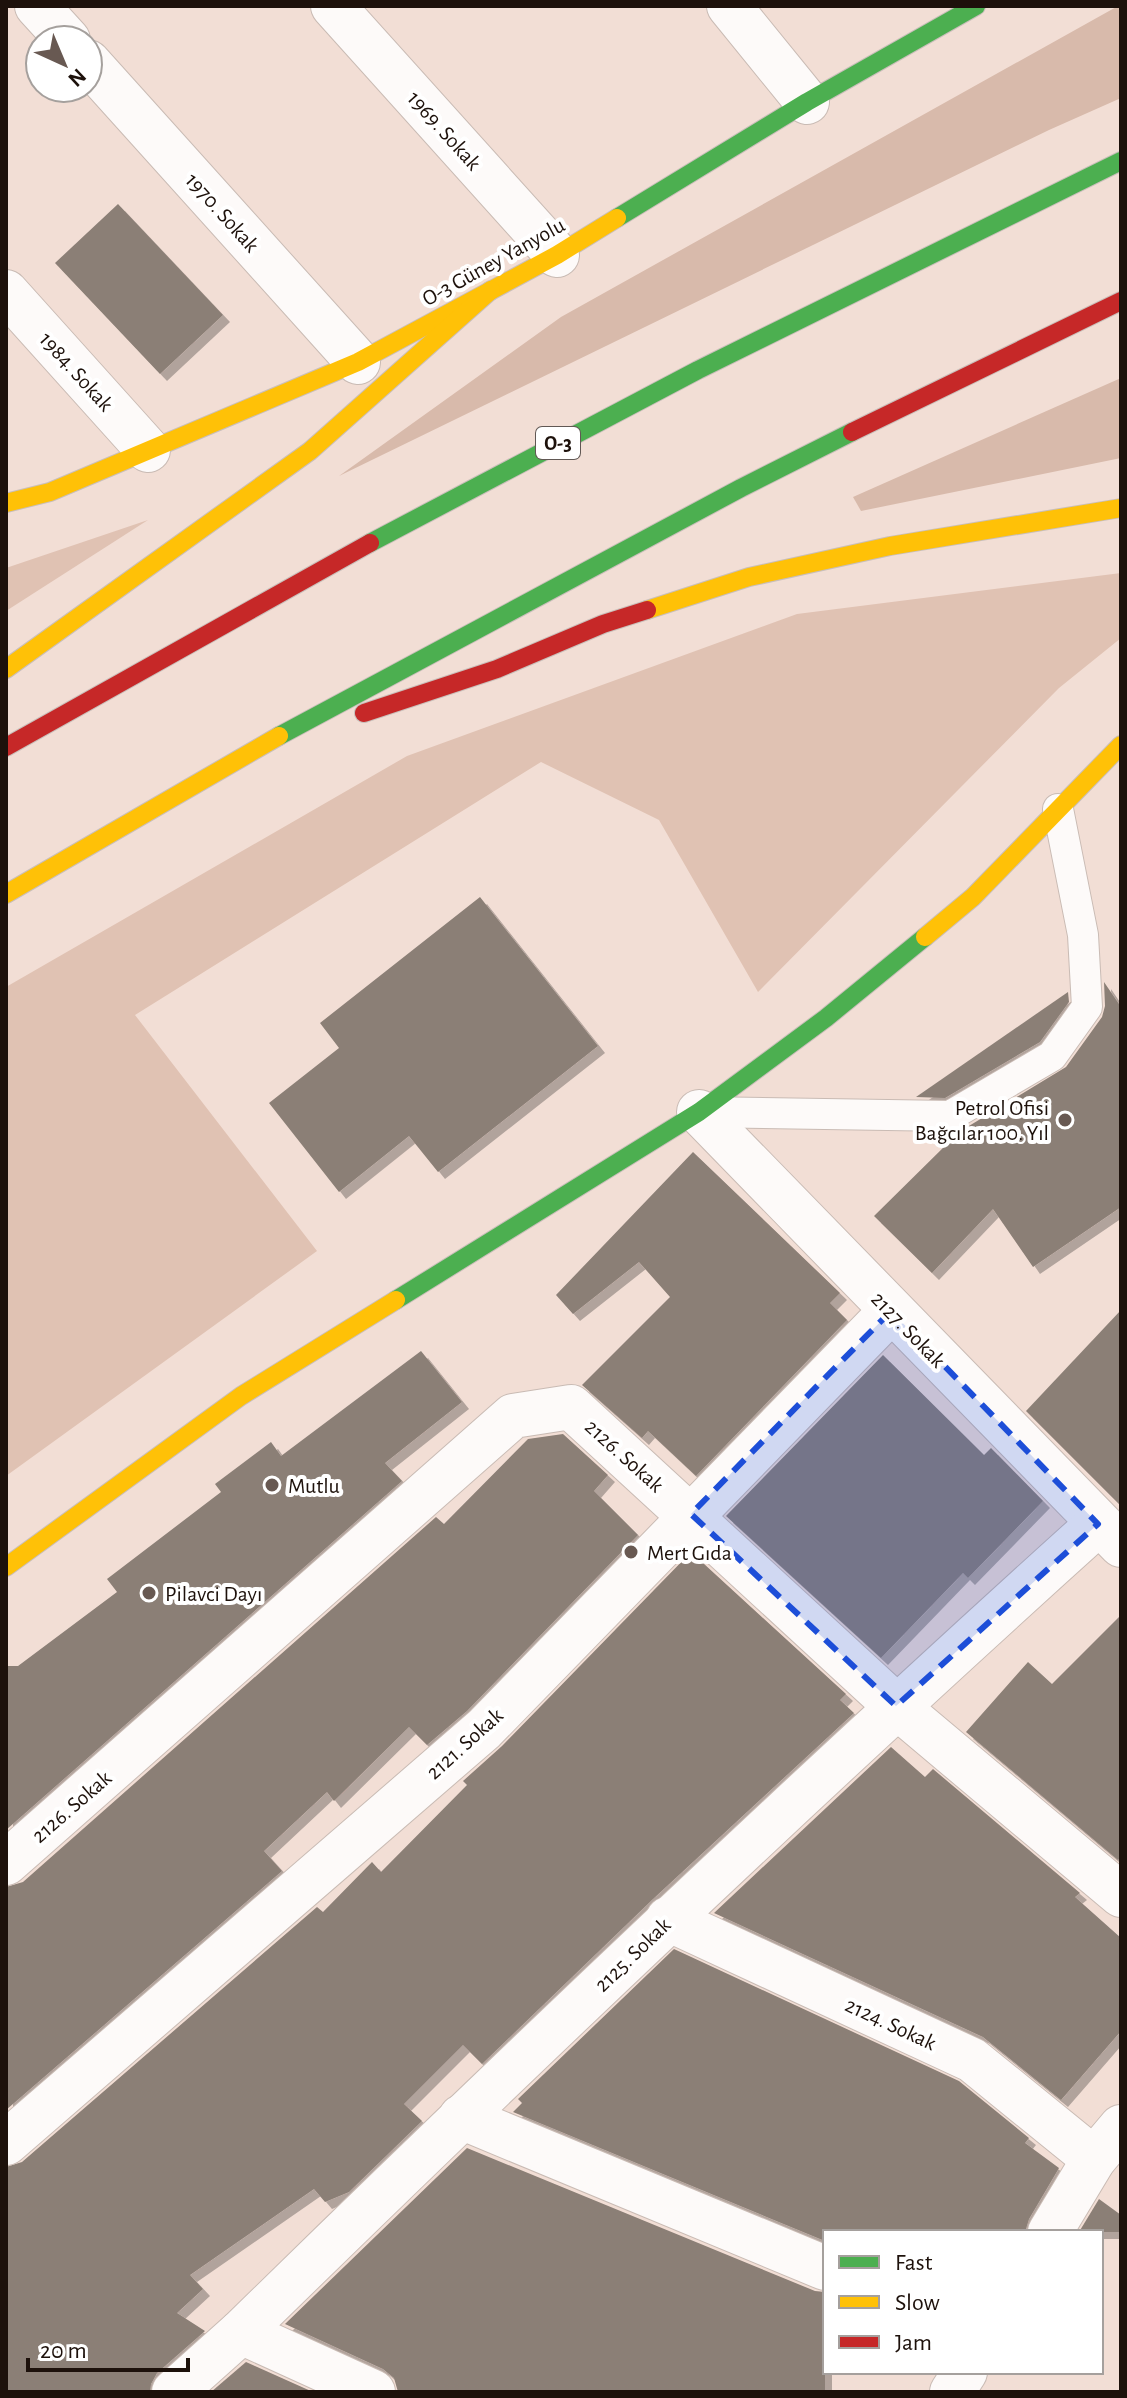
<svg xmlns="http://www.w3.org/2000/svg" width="1127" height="2398" font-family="'Alegreya Sans',sans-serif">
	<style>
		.green { fill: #e0c2b3 }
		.forest { fill: #d8baab }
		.building { fill: #8b7f76; filter: url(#shadow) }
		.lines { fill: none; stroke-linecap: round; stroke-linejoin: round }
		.lane-casing { stroke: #c9bbb4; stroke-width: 32 }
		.street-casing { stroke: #c9bbb4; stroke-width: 46 }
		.fast-casing { stroke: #c9bfba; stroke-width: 20 }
		.slow-casing { stroke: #c9bfba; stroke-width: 20 }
		.jam-casing { stroke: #c9bfba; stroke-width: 20 }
		.lane { stroke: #fdfaf9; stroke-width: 30 }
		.street { stroke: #fdfaf9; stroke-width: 44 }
		.fast { stroke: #4caf50; stroke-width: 18 }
		.slow { stroke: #ffc107; stroke-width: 18 }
		.jam { stroke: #c62828; stroke-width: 18 }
		.marked { fill: #1d4ed8; fill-opacity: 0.2; stroke: #1d4ed8; stroke-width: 6; stroke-dasharray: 16 10; stroke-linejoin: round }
		.poi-dot { fill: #685952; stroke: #fff; stroke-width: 3 }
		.labels { text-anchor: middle; stroke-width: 8; stroke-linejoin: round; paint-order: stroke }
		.shield { fill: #fff; stroke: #615854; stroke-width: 2 }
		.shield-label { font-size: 20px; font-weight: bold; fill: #1d110b }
		.street-label { font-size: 22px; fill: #1d110b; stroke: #fff }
		.poi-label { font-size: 22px; fill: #1d110b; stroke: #fff; text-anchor: start }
	</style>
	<defs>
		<filter id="shadow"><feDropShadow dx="7" dy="7" stdDeviation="0" flood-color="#0004"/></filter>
	</defs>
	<rect width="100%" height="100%" fill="#f2ded5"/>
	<g class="green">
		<polygon points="148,520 6,611 6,568"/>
		<polygon points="1121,573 1121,638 1059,688 758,992 659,820 541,762 135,1015 317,1251 6,1476 6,987 407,756 797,614"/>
	</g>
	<g class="forest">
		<polygon points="1118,6 1121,6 1121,98 1049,130 339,476 561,317"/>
		<polygon points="1121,378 1121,458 861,511 853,497"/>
	</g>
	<g class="building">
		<polygon points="118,204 223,315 160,374 55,263"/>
		<polygon points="480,897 598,1046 438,1172 409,1136 339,1192 269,1103 339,1048 320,1023"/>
		<polygon points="1104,982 1121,1007 1121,1207 1033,1267 993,1209 932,1273 874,1216 948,1143 942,1134 959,1132 1066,1067 1102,1017 1105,1006"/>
		<polygon points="1068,992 1069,1002 1040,1042 945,1098 916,1097"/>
		<polygon points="693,1152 840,1293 830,1303 847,1320 696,1476 648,1431 642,1438 582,1385 670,1297 639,1262 573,1314 556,1295"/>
		<polygon points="1121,1310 1121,1506 1026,1411"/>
		<polygon points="421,1351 462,1402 385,1463 402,1481 6,1830 6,1666 18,1666 117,1592 107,1579 221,1492 215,1484 271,1442 281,1456"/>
		<polygon points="883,1355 984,1455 991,1448 1043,1501 968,1578 963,1573 881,1658 726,1516"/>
		<polygon points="563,1434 608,1475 594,1491 638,1535 467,1711 427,1745 409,1727 334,1801 327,1792 264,1851 282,1871 6,2110 6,1887 23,1882 436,1517 444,1524 528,1439"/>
		<polygon points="691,1552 846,1694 840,1700 854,1713 653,1899 482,2064 463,2045 404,2104 422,2121 349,2192 325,2202 314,2189 190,2275 203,2289 177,2313 205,2331 157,2373 151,2384 150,2392 6,2392 6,2167 22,2162 317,1907 323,1912 372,1862 381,1872 467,1785 463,1781 502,1746"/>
		<polygon points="1121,1615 1121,1857 1118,1860 966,1732 1028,1662 1052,1684"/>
		<polygon points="891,1747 925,1777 933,1769 1080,1893 1075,1897 1121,1938 1121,2031 1061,2100 983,2037 714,1913"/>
		<polygon points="674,1949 959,2081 1029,2138 1025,2143 1059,2168 1029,2219 1025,2232 825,2232 825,2241 513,2112 522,2103 518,2099"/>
		<polygon points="467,2148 815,2291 825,2292 825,2392 398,2392 394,2378 383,2369 285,2324"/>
		<polygon points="1099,2199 1121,2215 1121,2232 1079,2232"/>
		<polygon points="246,2362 313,2392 211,2392"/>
	</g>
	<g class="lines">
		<defs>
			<polyline id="lane" points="699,1112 950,1116 1052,1056 1087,1007 1083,935 1058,809"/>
			<g id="street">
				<polyline points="37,6 68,40"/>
				<polyline points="333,6 557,255"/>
				<polyline points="729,6 807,102"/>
				<polyline points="88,62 358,362"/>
				<polyline points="6,292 148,450"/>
				<polyline points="699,1112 1121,1545"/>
				<polyline points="6,1863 513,1416 571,1407 896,1706 1121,1895"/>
				<polyline points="668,1919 972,2060 1094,2159"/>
				<polyline points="461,2117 825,2268"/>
				<polyline points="6,2143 484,1729 891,1311"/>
				<polyline points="1050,2232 1094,2159 1121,2127"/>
				<polyline points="241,2332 373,2392"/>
				<path d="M174 2392 241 2332C522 2057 806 1787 1098 1524"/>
				<polyline points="952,2392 965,2372"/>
			</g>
			<g id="fast">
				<polyline points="617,218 807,102 976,6"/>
				<polyline points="370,543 698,370 1121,161"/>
				<polyline points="279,736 741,488 852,432"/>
				<polyline points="396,1300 699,1112 826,1018 925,937"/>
			</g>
			<g id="slow">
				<polyline points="6,503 50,492 358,362 557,255 617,218"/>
				<polyline points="647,610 749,577 890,546 1121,508"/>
				<polyline points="6,669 310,451 491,290"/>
				<polyline points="6,894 279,736"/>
				<polyline points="925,937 973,897 1121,745"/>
				<polyline points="6,1567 241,1396 396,1300"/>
			</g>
			<g id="jam">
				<polyline points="852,432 1121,301"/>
				<polyline points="364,713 497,669 603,624 647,610"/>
				<polyline points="6,747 370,543"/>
			</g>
		</defs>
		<use href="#lane" class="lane-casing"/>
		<use href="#street" class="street-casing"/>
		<use href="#fast" class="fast-casing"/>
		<use href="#slow" class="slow-casing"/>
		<use href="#jam" class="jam-casing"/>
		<use href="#lane" class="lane"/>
		<use href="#street" class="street"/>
		<use href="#fast" class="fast"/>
		<use href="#slow" class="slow"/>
		<use href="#jam" class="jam"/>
	</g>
	<path class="marked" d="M891 1311 1098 1524 896 1706 691 1514Z"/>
	<g class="poi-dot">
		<circle cx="1065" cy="1120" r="8"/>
		<circle cx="272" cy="1485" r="8"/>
		<circle cx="631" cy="1552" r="8"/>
		<circle cx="149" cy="1593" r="8"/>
	</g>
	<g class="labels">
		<rect class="shield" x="536" y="427" width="44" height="32" rx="6"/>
		<g class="shield-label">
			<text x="558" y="450">O-3</text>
		</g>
		<g class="street-label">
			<text transform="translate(445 130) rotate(48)" y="8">1969. Sokak</text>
			<text transform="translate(223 212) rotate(48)" y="8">1970. Sokak</text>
			<text transform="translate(493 261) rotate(-29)" y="8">O-3 Güney Yanyolu</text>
			<text transform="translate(77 371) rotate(48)" y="8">1984. Sokak</text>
			<text transform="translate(909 1329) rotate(46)" y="8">2127. Sokak</text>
			<text transform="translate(625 1455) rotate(42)" y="8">2126. Sokak</text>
			<text transform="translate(464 1743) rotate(-42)" y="8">2121. Sokak</text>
			<text transform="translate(71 1806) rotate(-41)" y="8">2126. Sokak</text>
			<text transform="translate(632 1954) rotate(-44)" y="8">2125. Sokak</text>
			<text transform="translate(891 2023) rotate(25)" y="8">2124. Sokak</text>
		</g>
		<g class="poi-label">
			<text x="1049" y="1115" text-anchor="end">Petrol Ofisi<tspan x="1049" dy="25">Bağcılar 100. Yıl</tspan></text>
			<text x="288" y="1493">Mutlu</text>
			<text x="647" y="1560">Mert Gıda</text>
			<text x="165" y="1601">Pilavci Dayı</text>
		</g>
	</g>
	<rect width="1127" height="2398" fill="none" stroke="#1d110b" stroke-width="16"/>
	<rect x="823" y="2230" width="280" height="144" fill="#ffffff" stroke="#a5a09d" stroke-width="2"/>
	<rect x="839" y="2256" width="40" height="12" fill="#4caf50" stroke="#a5a09d" stroke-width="2"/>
	<text x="895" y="2270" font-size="24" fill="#1d110b">Fast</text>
	<rect x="839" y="2296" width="40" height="12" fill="#ffc107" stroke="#a5a09d" stroke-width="2"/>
	<text x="895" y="2310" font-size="24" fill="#1d110b">Slow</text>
	<rect x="839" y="2336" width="40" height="12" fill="#c62828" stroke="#a5a09d" stroke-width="2"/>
	<text x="895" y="2350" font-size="24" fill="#1d110b">Jam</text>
	<g transform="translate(64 64) rotate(136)"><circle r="38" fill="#ffffff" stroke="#a5a09d" stroke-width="2"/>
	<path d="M0-6L14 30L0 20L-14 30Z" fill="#685952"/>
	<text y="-12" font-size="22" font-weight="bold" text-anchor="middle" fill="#1d110b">N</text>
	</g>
	<path d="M28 2358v12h160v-12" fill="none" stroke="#1d110b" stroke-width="4"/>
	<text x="40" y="2358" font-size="24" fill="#1d110b" stroke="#ffffff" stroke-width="6" paint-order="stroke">20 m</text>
</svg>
